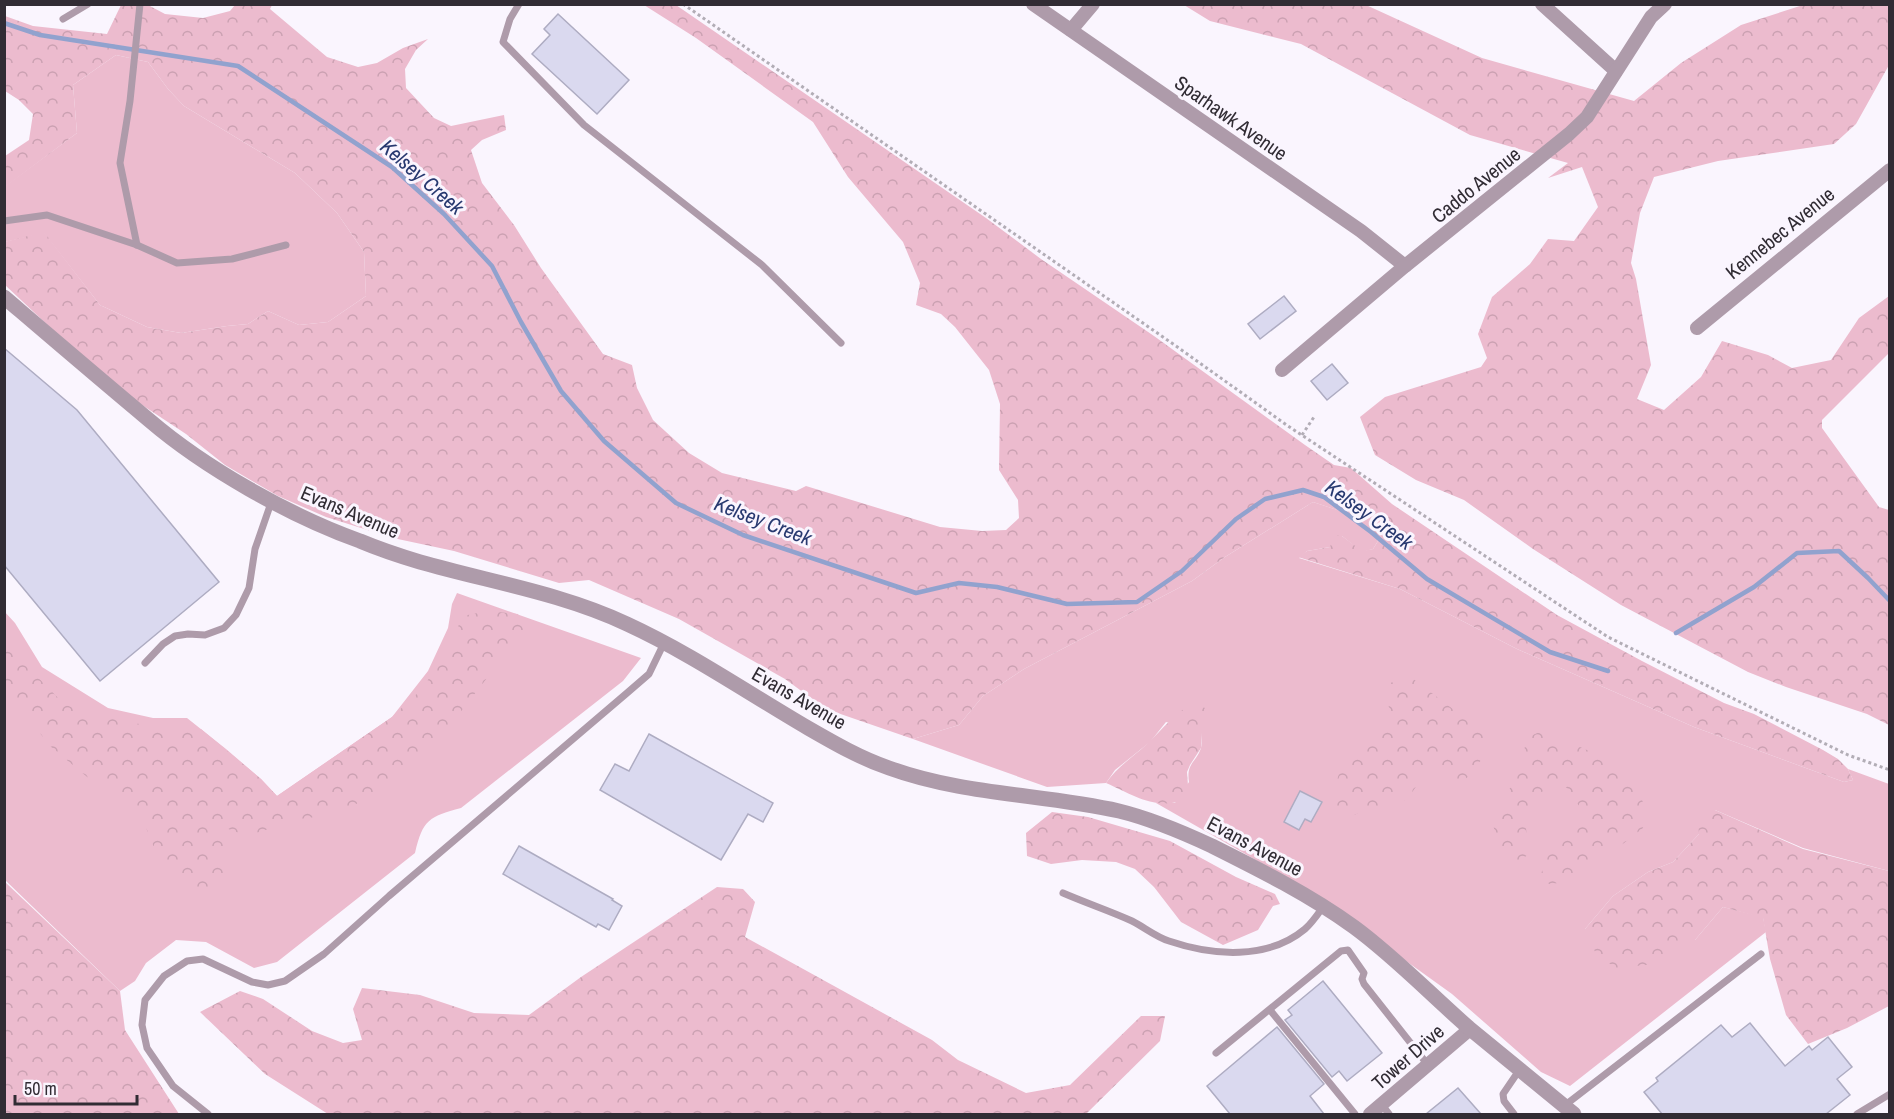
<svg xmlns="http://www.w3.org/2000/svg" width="1894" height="1119" font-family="'Archivo Narrow',sans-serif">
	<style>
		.green { fill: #ecbbce }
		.forest { fill: url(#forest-crowns) }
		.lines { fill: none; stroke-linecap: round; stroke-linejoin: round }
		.stream { stroke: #91a2ce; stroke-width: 4.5 }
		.building { fill: #dad9ef; stroke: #aeacc2; stroke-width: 1.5 }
		.path { stroke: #b2adb6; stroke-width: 3; stroke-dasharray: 3 3; stroke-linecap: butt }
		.service { stroke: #ae9baa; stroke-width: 7 }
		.minor { stroke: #ae9baa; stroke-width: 14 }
		.tertiary { stroke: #ae9baa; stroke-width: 15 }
		.labels { text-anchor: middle; stroke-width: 6; stroke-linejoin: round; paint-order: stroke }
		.street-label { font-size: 20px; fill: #312c34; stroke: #faf5fe }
		.water-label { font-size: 21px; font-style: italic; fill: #283970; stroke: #faf5fe }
	</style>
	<defs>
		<pattern id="forest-crowns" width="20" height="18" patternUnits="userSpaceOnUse" patternTransform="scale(1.5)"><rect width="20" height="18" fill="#ecbbce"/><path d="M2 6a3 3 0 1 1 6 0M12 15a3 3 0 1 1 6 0" fill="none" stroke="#cba1b2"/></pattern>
	</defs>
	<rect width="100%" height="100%" fill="#faf5fe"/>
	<g class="green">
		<polygon points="116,55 148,62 168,89 184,106 295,173 337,213 364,252 366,296 328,322 299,325 268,311 248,324 227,326 181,333 147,327 100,305 44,233 5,242 4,187 77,133 73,85"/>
		<path d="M1313 502 1371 521 1378 541 1373 549 1362 552 1342 536 1330 547 1307 551 1299 558 1400 589 1517 649 1694 727 1844 782 1853 780 1848 769 1889 784V871L1803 848 1715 810 1699 834 1673 862 1648 872 1613 896 1585 929 1695 940 1723 907 1763 917 1766 932 1570 1086 1541 1072 1452 994 1303 887 1156 803H1175L1189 782C1186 763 1196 763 1201 748 1202 744 1201 737 1201 732L1166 722 1150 742 1115 770 1106 783 1047 787 913 739 959 725 983 696 1024 669 1192 581 1225 557Z"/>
		<path d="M457 593 641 658 623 681 461 808C429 817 423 819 415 853L277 962 254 968 206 942 176 940 146 963 135 981 120 991 5 880 4 611 15 623 42 667 108 708 153 718H187L226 749 261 779 277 796 392 717 428 671 448 628 452 604Z"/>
	</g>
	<g class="forest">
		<polygon points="121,5 148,5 165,14 203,18 230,11 235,5 272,5 270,9 327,57 358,67 377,63 403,48 428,39 416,50 405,69 406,88 434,118 451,126 504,115 506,130 482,140 471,150 482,183 514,225 541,268 603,354 632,365 637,388 653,420 689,453 722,473 796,491 806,486 940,527 982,531 1006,530 1019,518 1018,500 999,470 1000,404 989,370 955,327 941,314 916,305 920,283 903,242 848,177 813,122 696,38 644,5 676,5 986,218 1041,259 1154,336 1305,445 1334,465 1351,468 1392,504 1557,615 1642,661 1724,703 1754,714 1823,750 1838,759 1848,769 1853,780 1844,782 1694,727 1517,649 1400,589 1298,557 1307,551 1330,547 1334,535 1342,536 1362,551 1373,549 1378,541 1370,521 1313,502 1225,557 1192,581 1024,669 983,696 959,725 913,739 826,709 785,679 679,619 589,580 559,583 454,551 393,538 326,517 278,496 225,465 186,434 133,399 70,346 5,285 4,242 44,232 100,305 147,327 181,333 227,326 248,324 268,311 299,325 328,322 366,296 364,252 337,213 295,173 184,106 168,89 148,62 116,55 73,85 77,133 5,187 5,156 29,140 33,114 19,100 5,91 5,16 33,26 107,34"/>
		<polygon points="1184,5 1366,5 1482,58 1634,101 1681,63 1741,25 1803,5 1889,5 1889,65 1856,124 1834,144 1718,161 1654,177 1640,213 1631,263 1636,279 1651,365 1637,399 1664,410 1701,377 1722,341 1768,355 1792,368 1831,360 1859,318 1889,296 1889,353 1822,420 1822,428 1879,507 1889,510 1889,725 1867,714 1786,687 1748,672 1621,605 1533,549 1464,500 1416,480 1375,455 1360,417 1385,397 1481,367 1487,358 1478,334 1492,297 1530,264 1548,239 1574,241 1598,207 1582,167 1548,178 1568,163 1470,135 1301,44 1210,21"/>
		<polygon points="487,611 518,614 526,637 487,678 445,732 414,763 352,807 332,815 299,819 247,836 223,827 226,865 222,891 204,897 157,855 135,800 98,786 50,746 8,692 5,693 5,641 10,649 65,705 123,721 172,730 201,729 261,779 277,796 392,717 423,688 449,646 463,616"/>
		<polygon points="1412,678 1483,732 1486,747 1477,769 1455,788 1444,768 1437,765 1422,778 1406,801 1391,794 1378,806 1340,820 1330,802 1343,761 1366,746 1384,729 1391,713 1382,687 1397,680"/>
		<path d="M1194 703 1205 708 1210 717 1201 732V748L1190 765 1187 772 1189 799C1154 811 1136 796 1106 783 1117 767 1133 757 1147 744 1163 729 1174 713 1194 703Z"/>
		<path d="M1542 731 1613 761 1630 777 1645 806 1643 828 1624 843 1568 882 1549 884 1541 875 1546 855 1569 832 1579 806 1568 789 1554 777C1533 804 1518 817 1531 853L1517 862 1500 848 1493 825 1503 799 1514 782 1528 737Z"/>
		<polygon points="1715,810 1803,849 1889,871 1889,1006 1847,1028 1808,1044 1786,1015 1770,959 1763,918 1723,907 1695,940 1665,963 1616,968 1596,954 1585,929 1613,896 1648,872 1673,862 1699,834 1697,811"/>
		<polygon points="1052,812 1088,817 1170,841 1236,877 1275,894 1280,904 1273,906 1258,930 1223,945 1181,922 1154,887 1135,869 1116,862 1082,860 1051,864 1027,856 1026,833"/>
		<polygon points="4,881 120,991 125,1030 179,1114 5,1114"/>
		<polygon points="717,887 743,889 755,902 745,937 932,1040 958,1060 1026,1093 1070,1085 1141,1016 1165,1016 1160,1041 1086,1114 328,1114 265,1074 200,1012 240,991 263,999 312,1031 343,1043 362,1040 353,1009 362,988 420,995 474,1013 529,1015 581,977"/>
	</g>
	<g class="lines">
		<g class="stream">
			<polyline points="4,23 40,35 238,66 392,167 444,214 492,266 521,322 561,391 604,441 676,503 743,535 916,593 959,583 997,587 1067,604 1137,602 1182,571 1236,519 1265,499 1303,490 1324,497 1371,532 1427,579 1550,652 1608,671"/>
			<polyline points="1676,633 1754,587 1797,553 1839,551 1868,578 1890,601"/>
		</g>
	</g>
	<g class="building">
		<polygon points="558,14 629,80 597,114 532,54 550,35 544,29"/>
		<polygon points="1284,296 1296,311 1260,339 1248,324"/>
		<polygon points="4,348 77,410 219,582 100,681 4,565"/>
		<polygon points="1332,364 1348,383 1327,400 1311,381"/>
		<polygon points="649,734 773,803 763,822 748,814 721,860 600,790 615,764 629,771"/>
		<polygon points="1300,791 1322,802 1311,822 1305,819 1299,830 1284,822"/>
		<polygon points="519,846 613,899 612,900 622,906 609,930 598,924 596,927 503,874"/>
		<polygon points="1323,981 1382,1053 1347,1081 1339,1071 1332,1077 1285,1020 1292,1015 1288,1010"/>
		<polygon points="1750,1023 1785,1066 1809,1046 1812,1050 1828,1037 1852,1067 1837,1079 1850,1095 1826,1114 1662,1114 1644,1092 1658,1081 1656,1078 1721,1025 1732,1037"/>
		<polygon points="1277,1027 1324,1084 1310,1096 1324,1114 1230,1114 1207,1086"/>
		<polygon points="1458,1088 1481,1114 1426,1114"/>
	</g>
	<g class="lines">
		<g class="path">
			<polyline points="683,4 1176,346 1288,426 1608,637 1848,755 1890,770"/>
			<polyline points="1302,435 1314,417"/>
		</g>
		<g class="service">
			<polyline points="519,4 510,19 503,42 584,125 762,265 841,343"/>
			<polyline points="63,19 88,4"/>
			<polyline points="4,221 47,215 137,245 177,263 232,259 286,245"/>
			<polyline points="137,245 120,163 130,101 140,4"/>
			<polyline points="145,663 163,644 175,636 188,634 205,635 224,628 236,615 249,588 255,549 272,500"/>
			<path d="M1063 893C1086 903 1110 911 1132 921 1144 927 1156 937 1169 941 1213 956 1268 960 1305 929 1312 923 1318 914 1323 907"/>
			<polyline points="1270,1010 1355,1114"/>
			<polyline points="1216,1053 1341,951 1348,950 1364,973 1362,979 1364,984 1428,1065"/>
			<polyline points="1382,1105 1389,1114"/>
			<polyline points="1564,1106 1761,954"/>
			<polyline points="208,1114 173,1086 147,1048 142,1025 145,1000 164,976 187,961 203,959 252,982 268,985 285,981 324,954 389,896 627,693 649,674 664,643"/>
			<polyline points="1514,1114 1504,1101 1503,1094 1520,1069"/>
			<polyline points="1857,1114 1890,1094"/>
		</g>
		<g class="minor">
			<polyline points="1033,4 1361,231 1405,266"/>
			<polyline points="1542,4 1616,71"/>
			<polyline points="1071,30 1093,4"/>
			<polyline points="1697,328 1890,170"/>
			<polyline points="1282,370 1405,266 1569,134 1587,117 1651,17 1665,4"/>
			<polyline points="1370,1114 1470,1029"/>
		</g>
		<path class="tertiary" d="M4 297C52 338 101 380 149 420 205 468 290 516 360 541 379 549 400 556 420 562 490 582 561 593 627 624 690 653 748 693 808 728 834 743 860 758 889 768 963 795 1043 794 1119 811 1152 819 1182 832 1212 846 1260 870 1310 895 1354 927 1395 957 1430 994 1469 1028 1504 1057 1539 1085 1574 1114"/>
	</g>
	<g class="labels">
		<g class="street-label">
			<text transform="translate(1231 118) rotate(35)" y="7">Sparhawk Avenue</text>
			<text transform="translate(1476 185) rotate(-39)" y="7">Caddo Avenue</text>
			<text transform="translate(1780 233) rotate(-39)" y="7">Kennebec Avenue</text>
			<text transform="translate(350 512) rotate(23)" y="7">Evans Avenue</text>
			<text transform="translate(799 698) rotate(30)" y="7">Evans Avenue</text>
			<text transform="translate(1255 846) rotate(28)" y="7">Evans Avenue</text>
			<text transform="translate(1408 1057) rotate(-41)" y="7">Tower Drive</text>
		</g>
		<g class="water-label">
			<text transform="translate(422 177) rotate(41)" y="7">Kelsey Creek</text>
			<text transform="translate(1369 515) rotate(36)" y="7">Kelsey Creek</text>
			<text transform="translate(763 521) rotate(21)" y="7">Kelsey Creek</text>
		</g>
	</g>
	<rect width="1894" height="1119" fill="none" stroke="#312c34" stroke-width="12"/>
	<path d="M15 1095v9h122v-9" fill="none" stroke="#312c34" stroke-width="3"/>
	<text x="24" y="1095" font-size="18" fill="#312c34" stroke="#faf5fe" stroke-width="4.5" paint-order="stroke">50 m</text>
</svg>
